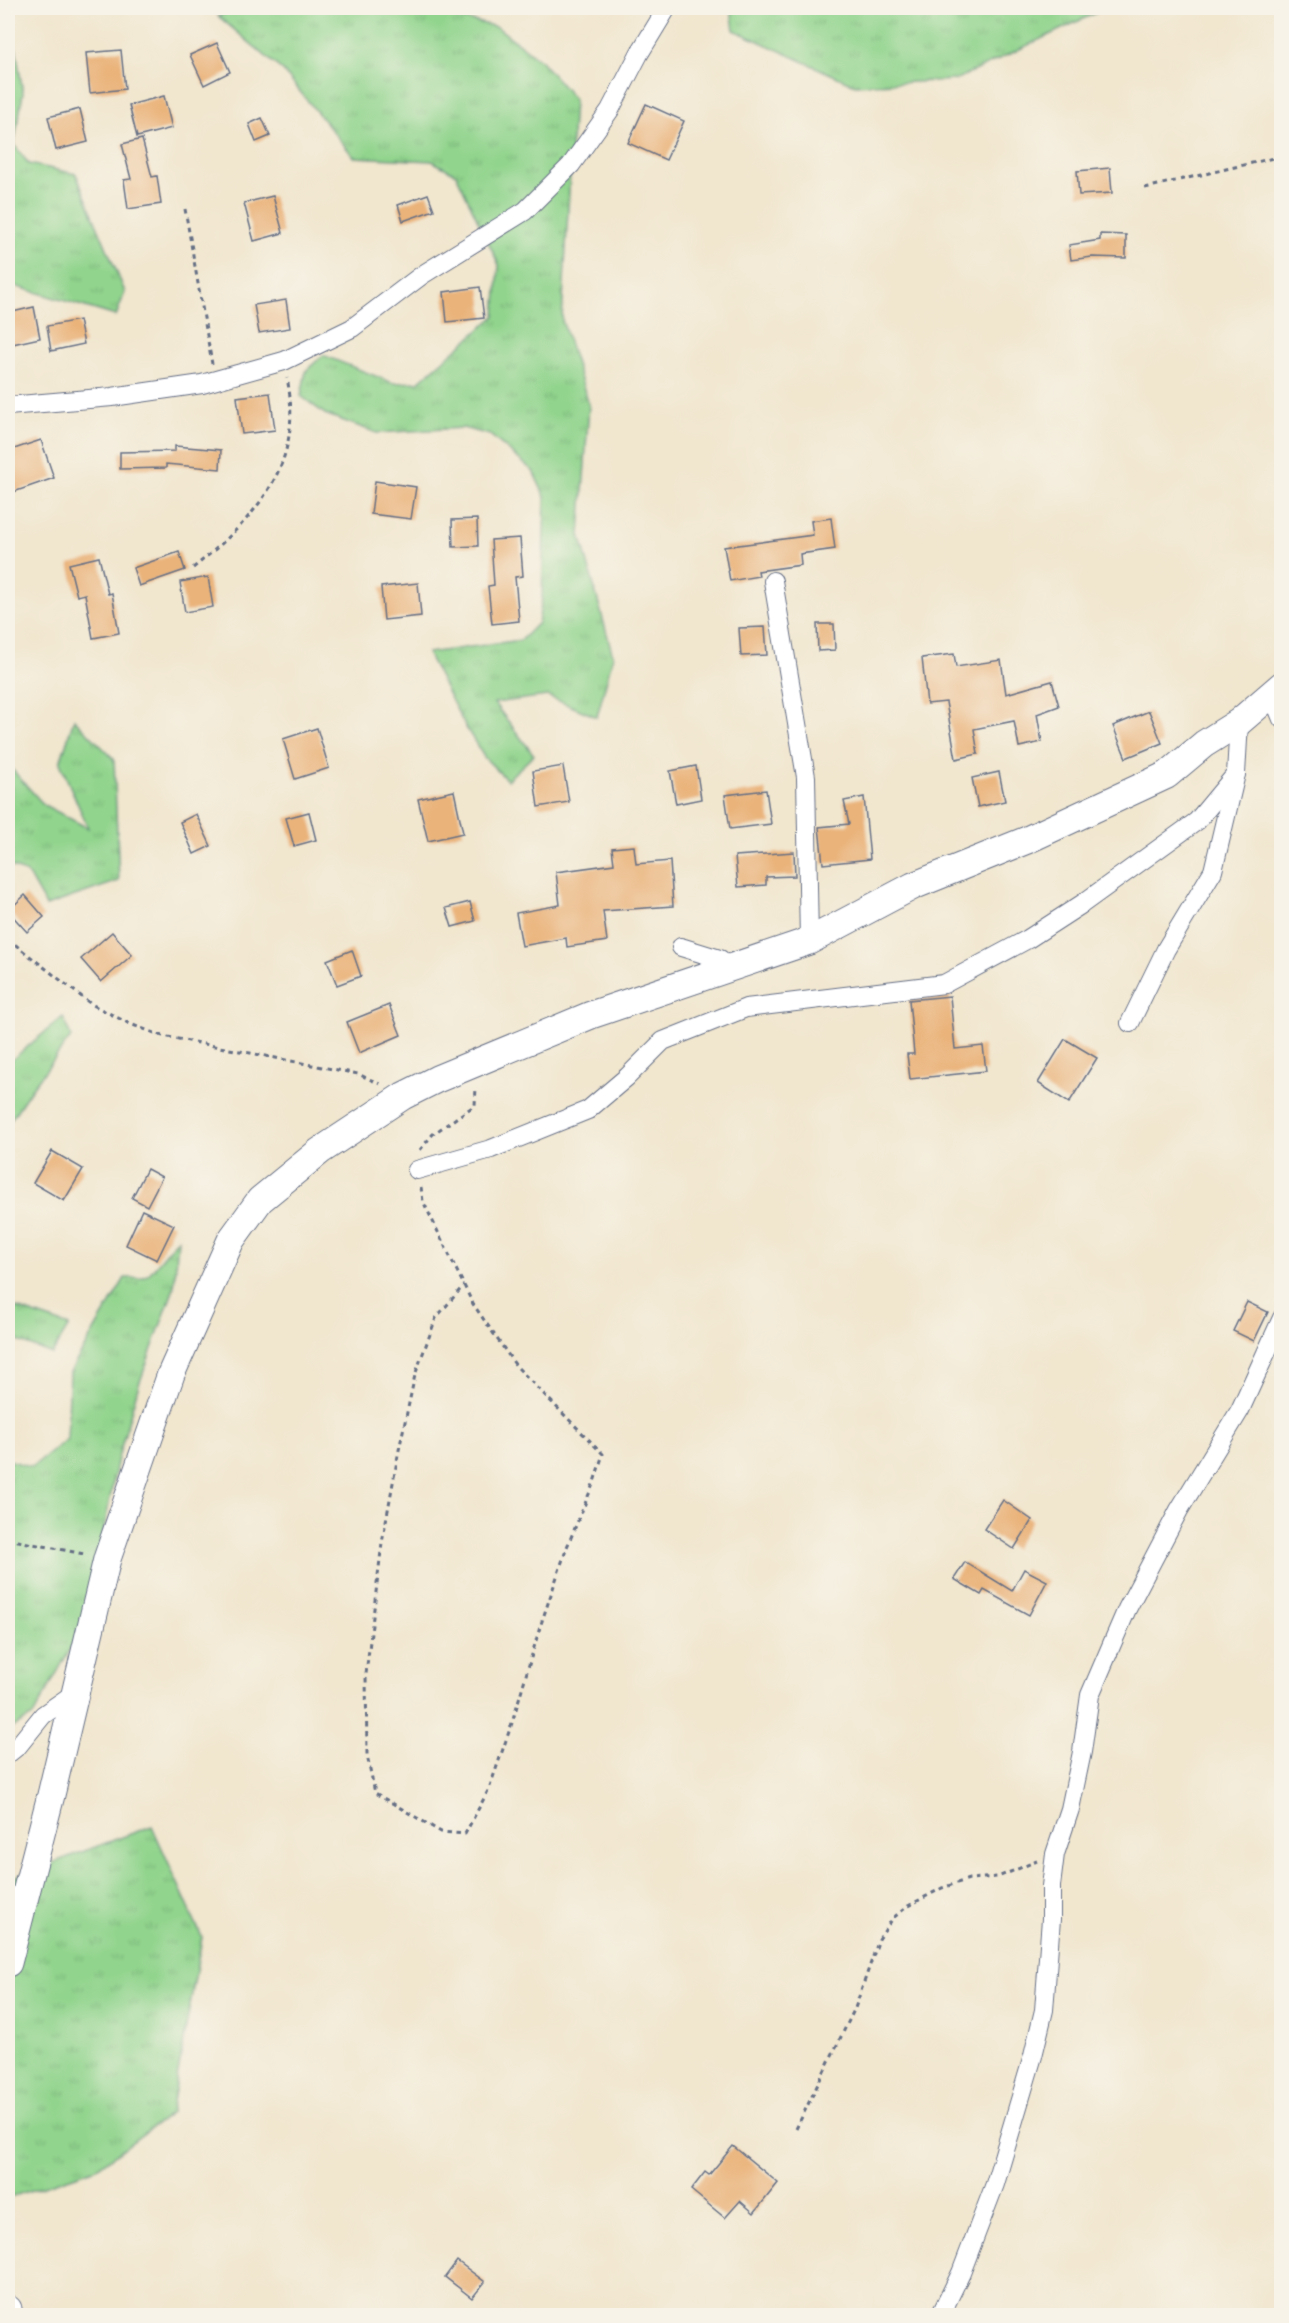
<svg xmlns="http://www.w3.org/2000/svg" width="1289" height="2323" font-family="Dekko,sans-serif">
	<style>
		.grass { fill: url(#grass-tufts); stroke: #568276; stroke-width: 1.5 }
		.building { fill: #eab37a }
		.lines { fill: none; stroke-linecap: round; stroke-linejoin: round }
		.minor-casing { stroke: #666f85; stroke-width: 20 }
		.secondary-casing { stroke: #666f85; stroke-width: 29 }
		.path { stroke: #666f85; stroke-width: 3; stroke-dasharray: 4.5 4.5; stroke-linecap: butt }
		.minor { stroke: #fff; stroke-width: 18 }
		.secondary { stroke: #fff; stroke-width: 27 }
	</style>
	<defs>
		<pattern id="grass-tufts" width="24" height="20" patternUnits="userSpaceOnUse" patternTransform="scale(1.5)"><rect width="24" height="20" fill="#91d48d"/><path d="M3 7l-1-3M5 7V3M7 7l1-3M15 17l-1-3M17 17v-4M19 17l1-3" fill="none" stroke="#7cb67c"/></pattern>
	</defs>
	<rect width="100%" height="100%" fill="#f7f3e8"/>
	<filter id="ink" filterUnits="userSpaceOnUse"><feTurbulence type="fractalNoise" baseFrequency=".0167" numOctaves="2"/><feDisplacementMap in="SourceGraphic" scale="12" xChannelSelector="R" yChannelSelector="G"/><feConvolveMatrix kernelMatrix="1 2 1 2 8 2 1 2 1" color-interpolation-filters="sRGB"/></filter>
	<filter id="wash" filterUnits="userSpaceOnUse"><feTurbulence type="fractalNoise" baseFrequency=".008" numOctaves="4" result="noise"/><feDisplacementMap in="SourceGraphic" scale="24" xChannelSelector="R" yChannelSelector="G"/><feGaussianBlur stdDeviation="1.35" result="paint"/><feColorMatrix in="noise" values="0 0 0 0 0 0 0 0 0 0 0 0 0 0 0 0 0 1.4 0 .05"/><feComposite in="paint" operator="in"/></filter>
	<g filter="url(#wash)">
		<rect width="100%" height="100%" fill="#f1e6ce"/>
		<g class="grass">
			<polygon points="238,8 419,8 497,27 541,61 574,99 562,320 589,405 580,535 613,656 597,717 547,696 494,703 534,755 507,780 484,757 465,726 427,653 521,640 538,623 542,599 545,497 533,471 490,435 463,428 377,433 325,414 301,396 306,371 323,355 393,383 418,382 495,316 499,265 456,174 432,161 354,157 283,71 218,16"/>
			<polygon points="731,8 1106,8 955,80 855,85 734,30"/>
			<polygon points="8,43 16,49 23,93 14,145 29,164 76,174 125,292 116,316 8,284"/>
			<polygon points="74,719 114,759 119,881 46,906 27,873 8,865 8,765 44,805 88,828 60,763"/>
			<polygon points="63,1017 71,1037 32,1088 8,1124 8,1063"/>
			<polygon points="178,1239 174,1288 138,1387 118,1458 86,1620 33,1716 8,1730 8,1460 32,1467 67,1439 70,1372 125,1278 141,1278 149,1274"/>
			<polygon points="8,1305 69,1326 52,1354 8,1337"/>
			<polygon points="152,1826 202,1937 171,2113 97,2168 8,2198 8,1893 14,1877"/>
		</g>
		<g id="blocks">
			<g class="building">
				<polygon points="217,43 230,72 204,85 190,55"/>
				<polygon points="121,50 125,89 90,93 86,53"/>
				<polygon points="164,96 172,128 137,137 129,105"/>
				<polygon points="646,104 684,121 666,160 628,143"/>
				<polygon points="80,109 88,142 56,150 48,117"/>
				<polygon points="262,118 270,136 256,142 249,124"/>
				<polygon points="142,139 152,177 157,176 161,204 128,209 124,180 131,179 122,144"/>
				<polygon points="1110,168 1112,193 1079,195 1077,171"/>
				<polygon points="428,194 434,210 403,221 398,205"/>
				<polygon points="273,196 283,233 254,241 244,203"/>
				<polygon points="1100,234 1126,235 1126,258 1092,257 1071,260 1069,245 1100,240"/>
				<polygon points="480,287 484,318 447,322 444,292"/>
				<polygon points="286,300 290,328 259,333 254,305"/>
				<polygon points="34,307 40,338 8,345 8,313"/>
				<polygon points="79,320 84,344 51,351 47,326"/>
				<polygon points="270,393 275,430 242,434 237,397"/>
				<polygon points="41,440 54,478 8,494 8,451"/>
				<polygon points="175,446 221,450 220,469 166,464 166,468 120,469 120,452 175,451"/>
				<polygon points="375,481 416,487 411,519 371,514"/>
				<polygon points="831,518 835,549 800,554 801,565 758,571 759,576 730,581 724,547 813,535 811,521"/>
				<polygon points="477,519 478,546 453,547 452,520"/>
				<polygon points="520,538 523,576 515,577 519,621 492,624 488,586 494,585 491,540"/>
				<polygon points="179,552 185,570 139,586 133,568"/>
				<polygon points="99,557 108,594 112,593 119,633 93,638 85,594 77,596 69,564"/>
				<polygon points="208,577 213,607 185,612 180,582"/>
				<polygon points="418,583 421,616 384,620 381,587"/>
				<polygon points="817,624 834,624 835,650 818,651"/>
				<polygon points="765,627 767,655 741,656 739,628"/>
				<polygon points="954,654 956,667 1001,660 1006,694 1052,681 1059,706 1037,714 1042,742 1019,747 1014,721 974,729 978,754 956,759 946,702 927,704 922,658"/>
				<polygon points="1149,711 1162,743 1126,758 1113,726"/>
				<polygon points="317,728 329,768 295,779 283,739"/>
				<polygon points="563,766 569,802 538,807 533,771"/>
				<polygon points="696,766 701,799 676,804 670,771"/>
				<polygon points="999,772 1005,801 978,807 972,778"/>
				<polygon points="766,790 771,824 730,829 725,795"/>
				<polygon points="454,791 463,833 428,841 418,799"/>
				<polygon points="864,797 870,859 823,864 819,827 849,824 844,801"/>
				<polygon points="309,812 316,840 294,846 286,818"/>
				<polygon points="196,814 211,846 194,854 180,822"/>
				<polygon points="634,846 636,864 670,861 673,906 603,911 607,941 567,947 566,938 522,946 516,913 560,905 556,872 614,864 612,848"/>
				<polygon points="794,852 795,876 766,877 766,885 738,887 735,856"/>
				<polygon points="25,895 44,917 27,932 8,911"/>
				<polygon points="470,902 475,921 452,927 446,908"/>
				<polygon points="112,932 132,955 101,982 81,959"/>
				<polygon points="352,950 361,976 337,985 327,960"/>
				<polygon points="950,996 955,1049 983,1046 986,1071 910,1079 907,1054 914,1054 909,1000"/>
				<polygon points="389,1005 401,1035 359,1053 347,1022"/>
				<polygon points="1065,1039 1097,1058 1069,1103 1038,1083"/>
				<polygon points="52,1151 83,1169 64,1201 33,1183"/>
				<polygon points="147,1169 162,1177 147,1206 132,1198"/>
				<polygon points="142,1210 174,1225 157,1260 126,1245"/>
				<polygon points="1247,1302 1268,1312 1254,1341 1233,1331"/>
				<polygon points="1003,1500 1032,1520 1014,1549 984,1529"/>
				<polygon points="965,1562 1012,1591 1024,1569 1047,1581 1029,1615 984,1590 981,1595 954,1579"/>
				<polygon points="733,2146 778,2183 754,2213 740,2201 725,2218 691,2190 705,2172 709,2175"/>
				<polygon points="457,2261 485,2282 472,2298 445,2277"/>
			</g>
		</g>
	</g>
	<g filter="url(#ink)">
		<use href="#blocks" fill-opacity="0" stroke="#666f85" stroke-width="1.5"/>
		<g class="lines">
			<defs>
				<g id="minor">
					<polyline points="8,406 112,397 202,384 284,361 352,328 422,275 525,211 571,165 610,110 639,54 667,8"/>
					<polyline points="773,581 806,777 809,941"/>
					<polyline points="1271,692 1282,719"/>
					<polyline points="681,947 720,959 723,971"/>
					<polyline points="1130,1023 1166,949 1213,871 1236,774 1239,722"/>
					<polyline points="417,1170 491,1149 588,1110 627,1077 663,1041 746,1008 944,984 1028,939 1082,904 1197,821 1236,774"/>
					<polyline points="8,1754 18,1746 43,1715 76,1692"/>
					<polyline points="940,2316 961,2273 995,2184 1033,2056 1044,2010 1051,1919 1051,1886 1055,1854 1070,1809 1082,1752 1090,1695 1127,1609 1179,1510 1240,1410 1282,1318"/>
				</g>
				<g id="secondary">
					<polyline points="8,1963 51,1795 107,1559 171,1374 231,1240 260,1200 320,1151 403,1096 437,1079 591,1015 809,941 913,886 1027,840 1167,775 1204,744 1239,722 1282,685"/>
					<polyline points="8,2309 9,2316"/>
				</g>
			</defs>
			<use href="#minor" class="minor-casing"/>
			<use href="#secondary" class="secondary-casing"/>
			<g class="path">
				<polyline points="1145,188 1282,156"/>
				<polyline points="185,209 212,364"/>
				<path d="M193 568C256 517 305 465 287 378"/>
				<polyline points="8,939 91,1004 130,1024 163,1036 358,1074 380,1084"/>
				<polyline points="420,1150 433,1134 475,1105 476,1088"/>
				<polyline points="421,1187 423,1201 473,1304 516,1366 603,1454 594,1482 567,1547 540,1627 512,1723 489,1789 465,1834 441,1832 375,1793 367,1755 366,1674 382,1543 399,1450 415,1375 436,1318 464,1285"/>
				<polyline points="8,1539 84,1554"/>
				<polyline points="796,2129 855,2008 879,1939 893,1918 908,1906 942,1888 969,1879 998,1877 1037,1861"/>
			</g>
			<use href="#minor" class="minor"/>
			<use href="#secondary" class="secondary"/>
		</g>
	</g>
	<rect width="1289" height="2323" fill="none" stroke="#f7f3e8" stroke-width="30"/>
</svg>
